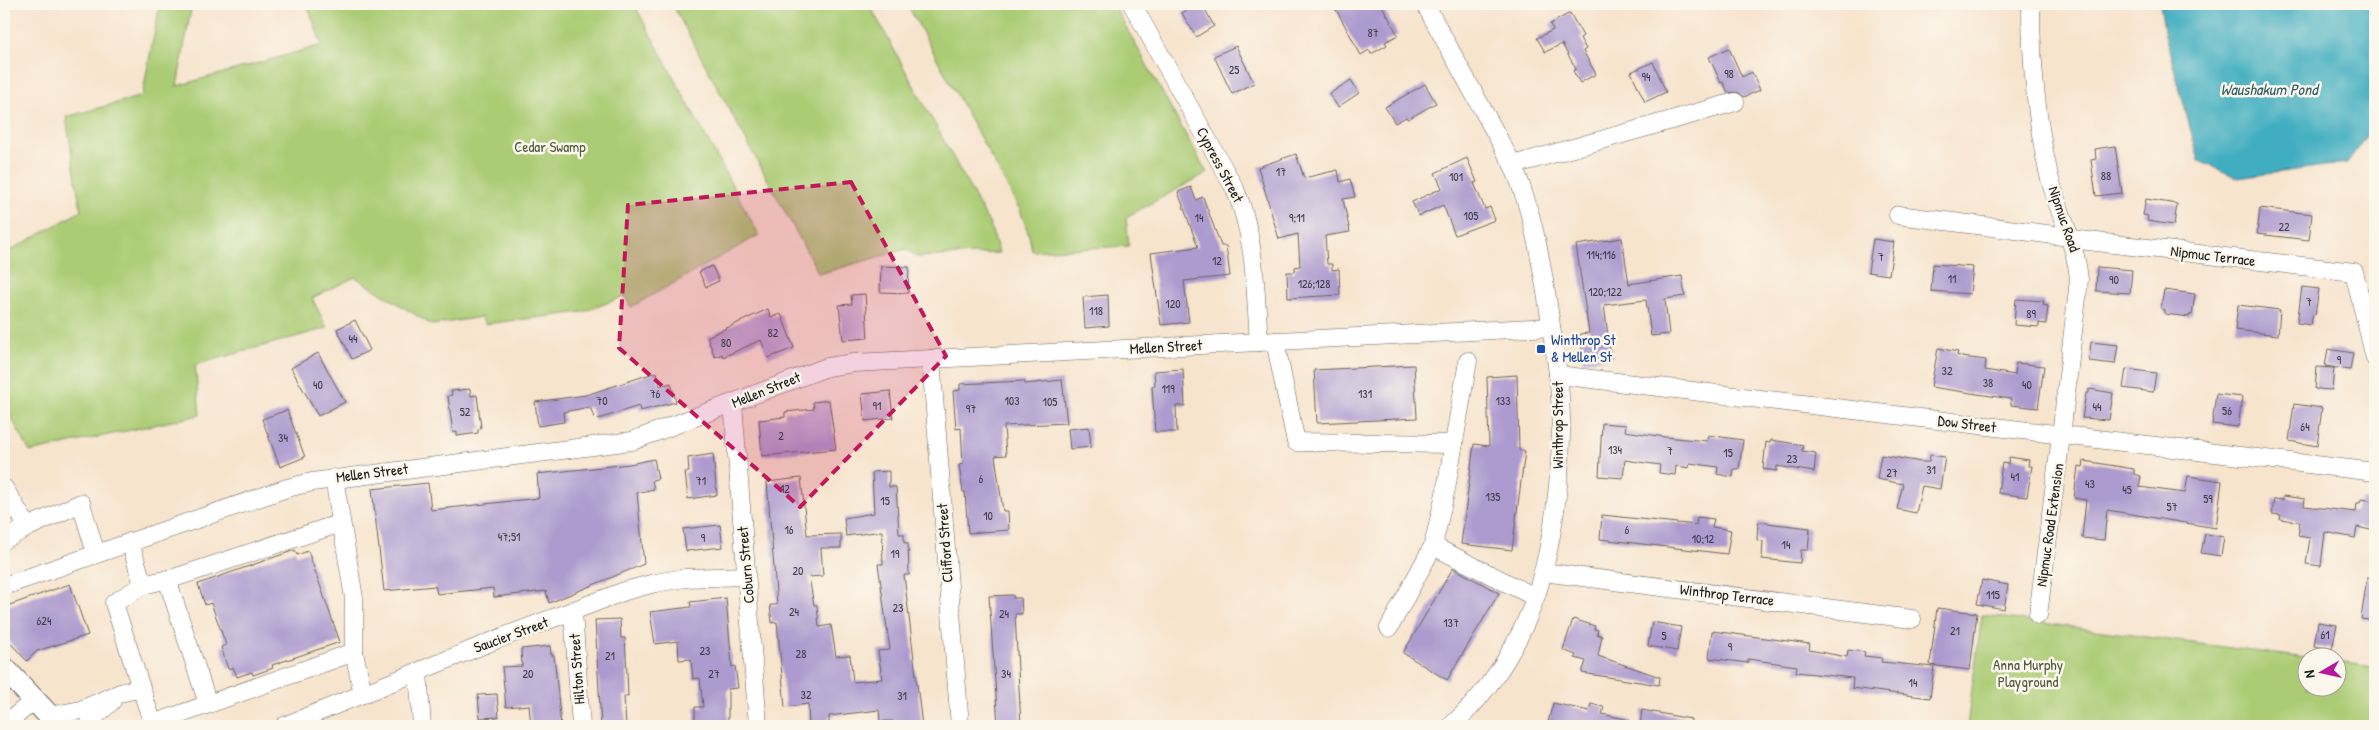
<svg xmlns="http://www.w3.org/2000/svg" width="2379" height="730" font-family="'Patrick Hand',sans-serif">
	<style>
		.green { fill: #abcc74; stroke: #647448 }
		.water { fill: #41adc0; stroke: #2e646e }
		.building { fill: #ad9bcf }
		.lines { fill: none; stroke-linecap: round; stroke-linejoin: round }
		.minor-casing { stroke: #69625a; stroke-width: 19 }
		.major-casing { stroke: #69625a; stroke-width: 24 }
		.minor { stroke: #fff; stroke-width: 18 }
		.major { stroke: #fff; stroke-width: 22 }
		.marked { fill: #c2185b; fill-opacity: 0.2; stroke: #c2185b; stroke-width: 4; stroke-dasharray: 10 6; stroke-linejoin: round }
		.transit-dot { fill: #1a4fb4; stroke: #fbf7ec; stroke-width: 2 }
		.labels { text-anchor: middle; stroke-width: 5; stroke-linejoin: round; paint-order: stroke }
		.number-label { font-size: 12px; fill: #403c49 }
		.park-label { font-size: 15px; fill: #4e5a3b; stroke: #fbf7ec }
		.street-label { font-size: 15px; fill: #1c1c1c; stroke: #fbf7ec }
		.transit-label { font-size: 15px; fill: #164399; stroke: #fbf7ec; text-anchor: start }
		.water-label { font-size: 16px; font-style: italic; fill: #2d5d66; stroke: #fbf7ec }
	</style>
	<rect width="100%" height="100%" fill="#fbf7ec"/>
	<filter id="ink" filterUnits="userSpaceOnUse"><feTurbulence type="fractalNoise" baseFrequency=".02" numOctaves="2"/><feDisplacementMap in="SourceGraphic" scale="10" xChannelSelector="R" yChannelSelector="G"/><feConvolveMatrix kernelMatrix="1 2 1 2 8 2 1 2 1" color-interpolation-filters="sRGB"/></filter>
	<filter id="wash" filterUnits="userSpaceOnUse"><feTurbulence type="fractalNoise" baseFrequency=".0096" numOctaves="4" result="noise"/><feDisplacementMap in="SourceGraphic" scale="20" xChannelSelector="R" yChannelSelector="G"/><feGaussianBlur stdDeviation="1.12" result="paint"/><feColorMatrix in="noise" values="0 0 0 0 0 0 0 0 0 0 0 0 0 0 0 0 0 1.4 0 .05"/><feComposite in="paint" operator="in"/></filter>
	<g filter="url(#wash)">
		<rect width="100%" height="100%" fill="#f7e4cd"/>
		<g class="green">
			<polygon points="160,4 192,4 177,86 322,45 307,4 634,4 759,235 631,307 625,296 583,312 485,324 481,317 432,325 355,277 312,298 327,328 195,365 200,415 30,452 4,404 4,254 81,211 66,117 142,96"/>
			<polygon points="672,4 869,4 990,225 999,253 917,257 906,249 819,274"/>
			<polygon points="907,4 1113,4 1207,173 1126,217 1129,246 1032,251 1029,235 1020,210"/>
			<polygon points="1982,615 2306,658 2306,688 2336,688 2337,662 2375,667 2375,726 1967,726"/>
		</g>
		<polygon class="water" points="2160,4 2375,4 2375,130 2367,135 2347,163 2238,178 2199,161 2164,31"/>
		<g id="blocks">
			<g class="building">
				<polygon points="1198,4 1202,4 1214,26 1196,37 1182,13"/>
				<polygon points="1333,4 1381,4 1398,35 1385,42 1387,45 1371,54 1369,50 1361,55"/>
				<polygon points="1570,13 1583,36 1580,38 1586,49 1583,51 1596,74 1580,83 1573,71 1576,69 1562,44 1545,52 1537,38 1553,30 1550,24"/>
				<polygon points="1236,46 1254,83 1232,94 1214,56"/>
				<polygon points="1729,48 1742,77 1752,72 1760,90 1744,97 1738,92 1728,93 1723,82 1721,83 1709,57"/>
				<polygon points="1653,62 1666,92 1645,102 1631,72"/>
				<polygon points="1351,80 1359,93 1338,107 1329,94"/>
				<polygon points="1425,84 1436,103 1408,119 1406,117 1395,123 1385,107"/>
				<polygon points="2115,146 2122,193 2096,196 2091,160 2096,159 2095,149"/>
				<polygon points="1296,154 1304,178 1338,170 1340,182 1350,179 1355,197 1343,199 1350,232 1325,236 1327,264 1332,264 1332,270 1339,269 1340,295 1288,298 1287,272 1295,272 1295,267 1300,266 1298,234 1279,239 1258,167"/>
				<polygon points="1467,158 1477,182 1474,183 1485,209 1490,207 1495,220 1455,235 1443,205 1419,216 1412,202 1442,188 1435,173"/>
				<polygon points="1191,187 1196,200 1203,197 1221,246 1226,246 1230,276 1184,281 1189,322 1161,325 1151,253 1198,247 1178,192"/>
				<polygon points="2146,199 2177,204 2174,225 2147,221 2148,216 2143,215"/>
				<polygon points="2260,208 2312,214 2309,240 2257,234"/>
				<polygon points="1622,238 1629,284 1682,276 1685,296 1665,299 1669,334 1651,336 1646,300 1604,305 1611,358 1583,361 1580,334 1589,333 1576,245"/>
				<polygon points="1873,239 1894,242 1889,275 1868,272"/>
				<polygon points="1933,264 1973,267 1970,294 1931,291"/>
				<polygon points="712,266 719,281 706,287 699,272"/>
				<polygon points="881,266 909,267 908,293 880,292"/>
				<polygon points="2097,267 2132,270 2130,293 2096,291"/>
				<polygon points="2302,287 2319,289 2315,315 2313,314 2311,325 2297,323"/>
				<polygon points="2164,290 2195,294 2192,315 2189,315 2189,317 2165,314 2165,310 2161,309"/>
				<polygon points="865,294 868,338 843,340 839,305 852,304 851,295"/>
				<polygon points="1108,295 1109,326 1085,328 1083,297"/>
				<polygon points="2016,299 2044,301 2043,305 2048,306 2046,324 2039,323 2039,327 2014,325"/>
				<polygon points="2238,305 2280,310 2278,335 2235,330"/>
				<polygon points="768,309 771,317 781,314 794,348 768,358 761,340 723,357 722,354 715,357 707,337"/>
				<polygon points="355,320 370,350 352,359 337,329"/>
				<polygon points="2091,342 2118,345 2115,364 2089,361"/>
				<polygon points="1938,348 1958,352 1957,355 1962,357 1986,360 1985,370 2015,375 2016,363 2044,366 2038,408 2011,405 2011,399 1931,387"/>
				<polygon points="2328,349 2353,353 2350,370 2325,366"/>
				<polygon points="318,353 345,402 318,416 291,368"/>
				<polygon points="1414,365 1417,418 1317,423 1314,370"/>
				<polygon points="2317,367 2334,368 2332,390 2315,389"/>
				<polygon points="1183,369 1185,406 1176,406 1177,432 1155,432 1152,386 1155,386 1154,371"/>
				<polygon points="2126,369 2156,373 2153,392 2123,388"/>
				<polygon points="657,372 660,386 671,383 676,402 640,411 639,406 595,420 590,407 563,412 564,422 538,426 535,402 586,395"/>
				<polygon points="1517,375 1519,450 1525,451 1512,550 1461,544 1474,444 1489,446 1487,377"/>
				<polygon points="1062,380 1067,423 1004,426 1006,455 995,456 1003,511 1008,511 1009,530 968,533 965,492 963,492 959,465 963,464 961,428 956,429 953,391 960,390 960,384 1024,381 1025,384"/>
				<polygon points="470,389 471,396 477,395 481,428 478,429 478,433 457,436 457,432 453,433 448,396 452,395 451,391"/>
				<polygon points="2089,389 2113,393 2109,420 2082,418 2086,393 2089,393"/>
				<polygon points="890,391 893,418 865,421 862,394"/>
				<polygon points="2216,394 2242,397 2238,427 2212,424"/>
				<polygon points="829,400 836,449 762,456 759,420 785,417 785,412 814,409 813,402"/>
				<polygon points="2294,404 2322,408 2317,446 2289,441"/>
				<polygon points="287,410 305,457 280,467 262,419"/>
				<polygon points="1602,423 1626,425 1625,431 1665,437 1707,441 1708,435 1743,440 1739,469 1734,469 1733,477 1717,474 1718,467 1690,463 1689,468 1676,466 1675,475 1659,473 1660,465 1625,460 1623,478 1599,476"/>
				<polygon points="1089,427 1091,447 1070,449 1068,429"/>
				<polygon points="1771,440 1803,445 1802,451 1816,453 1814,472 1777,466 1777,471 1763,469 1766,442 1770,443"/>
				<polygon points="713,454 717,495 688,499 685,472 689,472 688,458"/>
				<polygon points="1881,455 1921,462 1929,462 1930,455 1945,457 1940,489 1922,486 1916,513 1897,509 1903,484 1877,479"/>
				<polygon points="2009,457 2029,460 2028,466 2032,466 2027,497 1998,493 2002,463 2008,464"/>
				<polygon points="654,459 658,479 652,480 654,489 637,493 644,564 549,603 546,591 494,597 493,588 437,594 435,586 384,591 372,489 428,483 431,510 539,498 537,474 630,464"/>
				<polygon points="2084,461 2134,469 2134,474 2141,476 2139,487 2185,493 2188,476 2222,481 2216,528 2107,510 2104,540 2082,538 2086,500 2074,498 2078,466 2083,467"/>
				<polygon points="889,471 889,487 896,487 899,534 904,534 904,543 908,543 909,575 904,575 922,726 893,726 893,721 880,721 879,710 829,716 829,726 809,726 808,704 785,707 777,622 772,623 770,605 777,605 767,482 801,478 807,535 841,534 841,548 821,548 823,576 809,577 814,605 817,605 819,627 831,625 836,656 850,655 853,682 882,679 878,651 890,650 878,564 883,564 882,531 846,536 844,518 874,513 872,472"/>
				<polygon points="2283,496 2305,499 2304,506 2356,512 2357,503 2360,503 2361,499 2375,501 2375,531 2357,527 2355,538 2325,532 2321,566 2306,564 2310,538 2298,536 2300,522 2280,519 2281,515 2272,514 2274,499 2283,500"/>
				<polygon points="1602,515 1696,525 1697,517 1714,519 1712,527 1731,530 1727,554 1600,539"/>
				<polygon points="1758,522 1810,528 1808,550 1801,550 1800,563 1762,559 1763,541 1757,540"/>
				<polygon points="720,525 723,547 686,551 683,529"/>
				<polygon points="2205,534 2224,537 2221,556 2201,553"/>
				<polygon points="295,550 297,555 308,551 340,642 272,665 273,668 253,675 252,672 237,677 233,667 228,669 221,647 226,645 211,603 205,605 198,584"/>
				<polygon points="1453,568 1499,593 1447,680 1403,653"/>
				<polygon points="2367,578 2375,579 2375,621 2361,619"/>
				<polygon points="1982,580 2008,585 2004,609 1977,604"/>
				<polygon points="70,584 88,635 37,651 27,661 4,636 4,607"/>
				<polygon points="1013,595 1013,598 1021,598 1022,614 1015,614 1021,726 998,726 989,596"/>
				<polygon points="726,598 732,667 735,666 738,688 728,689 728,726 695,726 695,707 703,707 700,678 693,679 691,659 679,660 678,641 655,644 650,612 691,607 690,602"/>
				<polygon points="1937,608 1977,613 1970,670 1930,665"/>
				<polygon points="620,619 621,638 625,638 627,673 628,696 624,696 626,726 601,726 595,620"/>
				<polygon points="1573,619 1595,626 1594,629 1598,630 1597,634 1602,636 1598,656 1660,677 1659,685 1582,673 1586,661 1575,658 1576,655 1563,650"/>
				<polygon points="1652,622 1681,627 1677,651 1648,646"/>
				<polygon points="2318,622 2337,625 2332,649 2314,646"/>
				<polygon points="1712,631 1810,644 1809,650 1847,657 1848,650 1865,652 1864,656 1882,658 1881,662 1934,667 1930,698 1852,688 1853,678 1796,672 1797,666 1748,659 1748,663 1709,658"/>
				<polygon points="550,646 551,655 554,655 561,726 531,726 529,705 506,707 502,667 522,666 521,649"/>
				<polygon points="497,694 499,717 480,718 478,695"/>
				<polygon points="1553,703 1589,711 1591,704 1604,707 1602,714 1630,720 1630,726 1547,726"/>
				<polygon points="1642,710 1691,719 1690,726 1640,726"/>
			</g>
		</g>
	</g>
	<g filter="url(#ink)">
		<use href="#blocks" fill-opacity="0" stroke="#69625a" stroke-width="1"/>
		<g class="lines">
			<defs>
				<g id="minor">
					<path d="M1132 4 1235 189C1256 238 1255 289 1259 342"/>
					<path d="M1425 4 1513 165C1534 215 1542 265 1550 318 1552 337 1556 355 1558 374 1567 451 1555 567 1519 636 1502 670 1479 701 1451 726"/>
					<path d="M2031 4C2031 59 2036 117 2048 171 2056 208 2076 242 2079 280L2061 436 2038 615"/>
					<polyline points="1513,165 1735,102"/>
					<polyline points="1898,215 2070,237"/>
					<polyline points="2071,239 2354,272 2375,358"/>
					<polyline points="1275,341 1296,442 1454,444"/>
					<polyline points="931,359 960,726"/>
					<polyline points="1558,375 2375,472"/>
					<polyline points="733,403 758,726"/>
					<polyline points="4,488 28,527 81,503 96,554"/>
					<polyline points="4,540 28,527"/>
					<polyline points="130,542 143,585 177,577 341,523"/>
					<polyline points="1433,546 1446,489 1468,361"/>
					<polyline points="1543,572 1912,619"/>
					<polyline points="167,579 208,704"/>
					<polyline points="4,586 287,488 312,482 632,441 827,367 854,363 1551,327"/>
					<polyline points="573,612 581,726"/>
					<polyline points="1389,628 1433,546 1535,597"/>
					<polyline points="354,652 363,694"/>
					<polyline points="418,672 422,726"/>
					<polyline points="141,688 114,603 143,585"/>
					<polyline points="49,716 81,710 120,693 141,688 153,724 354,652 354,598 334,478"/>
					<polyline points="4,726 34,700"/>
					<polyline points="89,726 91,720 112,701"/>
					<polyline points="284,726 503,637 625,591 655,583 685,578 746,576"/>
				</g>
				<polyline id="major" points="4,668 59,726"/>
			</defs>
			<use href="#minor" class="minor-casing"/>
			<use href="#major" class="major-casing"/>
			<use href="#minor" class="minor"/>
			<use href="#major" class="major"/>
		</g>
	</g>
	<path class="marked" d="M851 182 946 356 800 507 619 348 628 205Z"/>
	<rect class="transit-dot" x="1536" y="344" width="10" height="10" rx="2.5"/>
	<g class="labels">
		<g class="number-label">
			<text x="1373" y="37">87</text>
			<text x="1234" y="74">25</text>
			<text x="1729" y="78">98</text>
			<text x="1646" y="81">94</text>
			<text x="1281" y="176">17</text>
			<text x="2106" y="180">88</text>
			<text x="1456" y="181">101</text>
			<text x="1471" y="220">105</text>
			<text x="1199" y="222">14</text>
			<text x="1297" y="222">9;11</text>
			<text x="2284" y="231">22</text>
			<text x="1601" y="259">114;116</text>
			<text x="1881" y="261">7</text>
			<text x="1217" y="265">12</text>
			<text x="1952" y="283">11</text>
			<text x="2114" y="284">90</text>
			<text x="1314" y="288">126;128</text>
			<text x="1605" y="296">120;122</text>
			<text x="2309" y="306">7</text>
			<text x="1173" y="308">120</text>
			<text x="1096" y="315">118</text>
			<text x="2031" y="318">89</text>
			<text x="773" y="337">82</text>
			<text x="353" y="343">44</text>
			<text x="726" y="347">80</text>
			<text x="2339" y="364">9</text>
			<text x="1947" y="375">32</text>
			<text x="1988" y="387">38</text>
			<text x="318" y="389">40</text>
			<text x="2027" y="389">40</text>
			<text x="1168" y="393">119</text>
			<text x="655" y="398">76</text>
			<text x="1365" y="398">131</text>
			<text x="602" y="405">70</text>
			<text x="1012" y="405">103</text>
			<text x="1503" y="405">133</text>
			<text x="1050" y="406">105</text>
			<text x="877" y="410">91</text>
			<text x="2097" y="411">44</text>
			<text x="971" y="413">97</text>
			<text x="2227" y="415">56</text>
			<text x="465" y="416">52</text>
			<text x="2305" y="431">64</text>
			<text x="781" y="440">2</text>
			<text x="283" y="442">34</text>
			<text x="1615" y="454">134</text>
			<text x="1670" y="455">7</text>
			<text x="1728" y="457">15</text>
			<text x="1792" y="463">23</text>
			<text x="1931" y="474">31</text>
			<text x="1892" y="477">27</text>
			<text x="2015" y="481">41</text>
			<text x="981" y="483">6</text>
			<text x="701" y="485">71</text>
			<text x="2090" y="488">43</text>
			<text x="785" y="493">12</text>
			<text x="2127" y="494">45</text>
			<text x="1493" y="501">135</text>
			<text x="2208" y="503">59</text>
			<text x="885" y="505">15</text>
			<text x="2172" y="511">57</text>
			<text x="988" y="520">10</text>
			<text x="789" y="534">16</text>
			<text x="1627" y="534">6</text>
			<text x="509" y="541">47;51</text>
			<text x="703" y="542">9</text>
			<text x="1703" y="543">10;12</text>
			<text x="1786" y="549">14</text>
			<text x="895" y="558">19</text>
			<text x="798" y="575">20</text>
			<text x="1993" y="599">115</text>
			<text x="898" y="612">23</text>
			<text x="794" y="616">24</text>
			<text x="1004" y="618">24</text>
			<text x="44" y="625">624</text>
			<text x="1451" y="627">137</text>
			<text x="1955" y="635">21</text>
			<text x="2325" y="639">61</text>
			<text x="1664" y="640">5</text>
			<text x="1730" y="651">9</text>
			<text x="705" y="655">23</text>
			<text x="801" y="658">28</text>
			<text x="610" y="660">21</text>
			<text x="528" y="678">20</text>
			<text x="714" y="678">27</text>
			<text x="1006" y="678">34</text>
			<text x="1913" y="687">14</text>
			<text x="806" y="699">32</text>
			<text x="902" y="700">31</text>
		</g>
		<g class="park-label">
			<text x="550" y="152">Cedar Swamp</text>
			<text x="2028" y="670">Anna Murphy<tspan x="2028" dy="17">Playground</tspan></text>
		</g>
		<g class="street-label">
			<text transform="translate(1220 165) rotate(62)" y="5">Cypress Street</text>
			<text transform="translate(2064 219) rotate(71)" y="5">Nipmuc Road</text>
			<text transform="translate(2213 256) rotate(7)" y="5">Nipmuc Terrace</text>
			<text transform="translate(1166 347) rotate(-3)" y="5">Mellen Street</text>
			<text transform="translate(766 390) rotate(-22)" y="5">Mellen Street</text>
			<text transform="translate(1967 424) rotate(7)" y="5">Dow Street</text>
			<text transform="translate(1558 425) rotate(-90)" y="5">Winthrop Street</text>
			<text transform="translate(372 473) rotate(-7)" y="5">Mellen Street</text>
			<text transform="translate(2050 525) rotate(-82)" y="5">Nipmuc Road Extension</text>
			<text transform="translate(945 543) rotate(-94)" y="5">Clifford Street</text>
			<text transform="translate(746 565) rotate(-95)" y="5">Coburn Street</text>
			<text transform="translate(1727 595) rotate(7)" y="5">Winthrop Terrace</text>
			<text transform="translate(511 635) rotate(-20)" y="5">Saucier Street</text>
			<text transform="translate(577 669) rotate(-94)" y="5">Hilton Street</text>
		</g>
		<g class="transit-label">
			<text x="1551" y="345">Winthrop St<tspan x="1551" dy="17">&amp; Mellen St</tspan></text>
		</g>
		<g class="water-label">
			<text x="2269" y="95">Waushakum Pond</text>
		</g>
	</g>
	<rect width="2379" height="730" fill="none" stroke="#fbf7ec" stroke-width="20"/>
	<g transform="translate(2322 672) rotate(261)"><circle r="24" fill="#fbf7ec" stroke="#a29f99"/>
	<path d="M0-4L9 19L0 12L-9 19Z" fill="#b5179e"/>
	<text y="-8" font-size="14" font-weight="bold" text-anchor="middle" fill="#1c1c1c">N</text>
	</g>
</svg>
